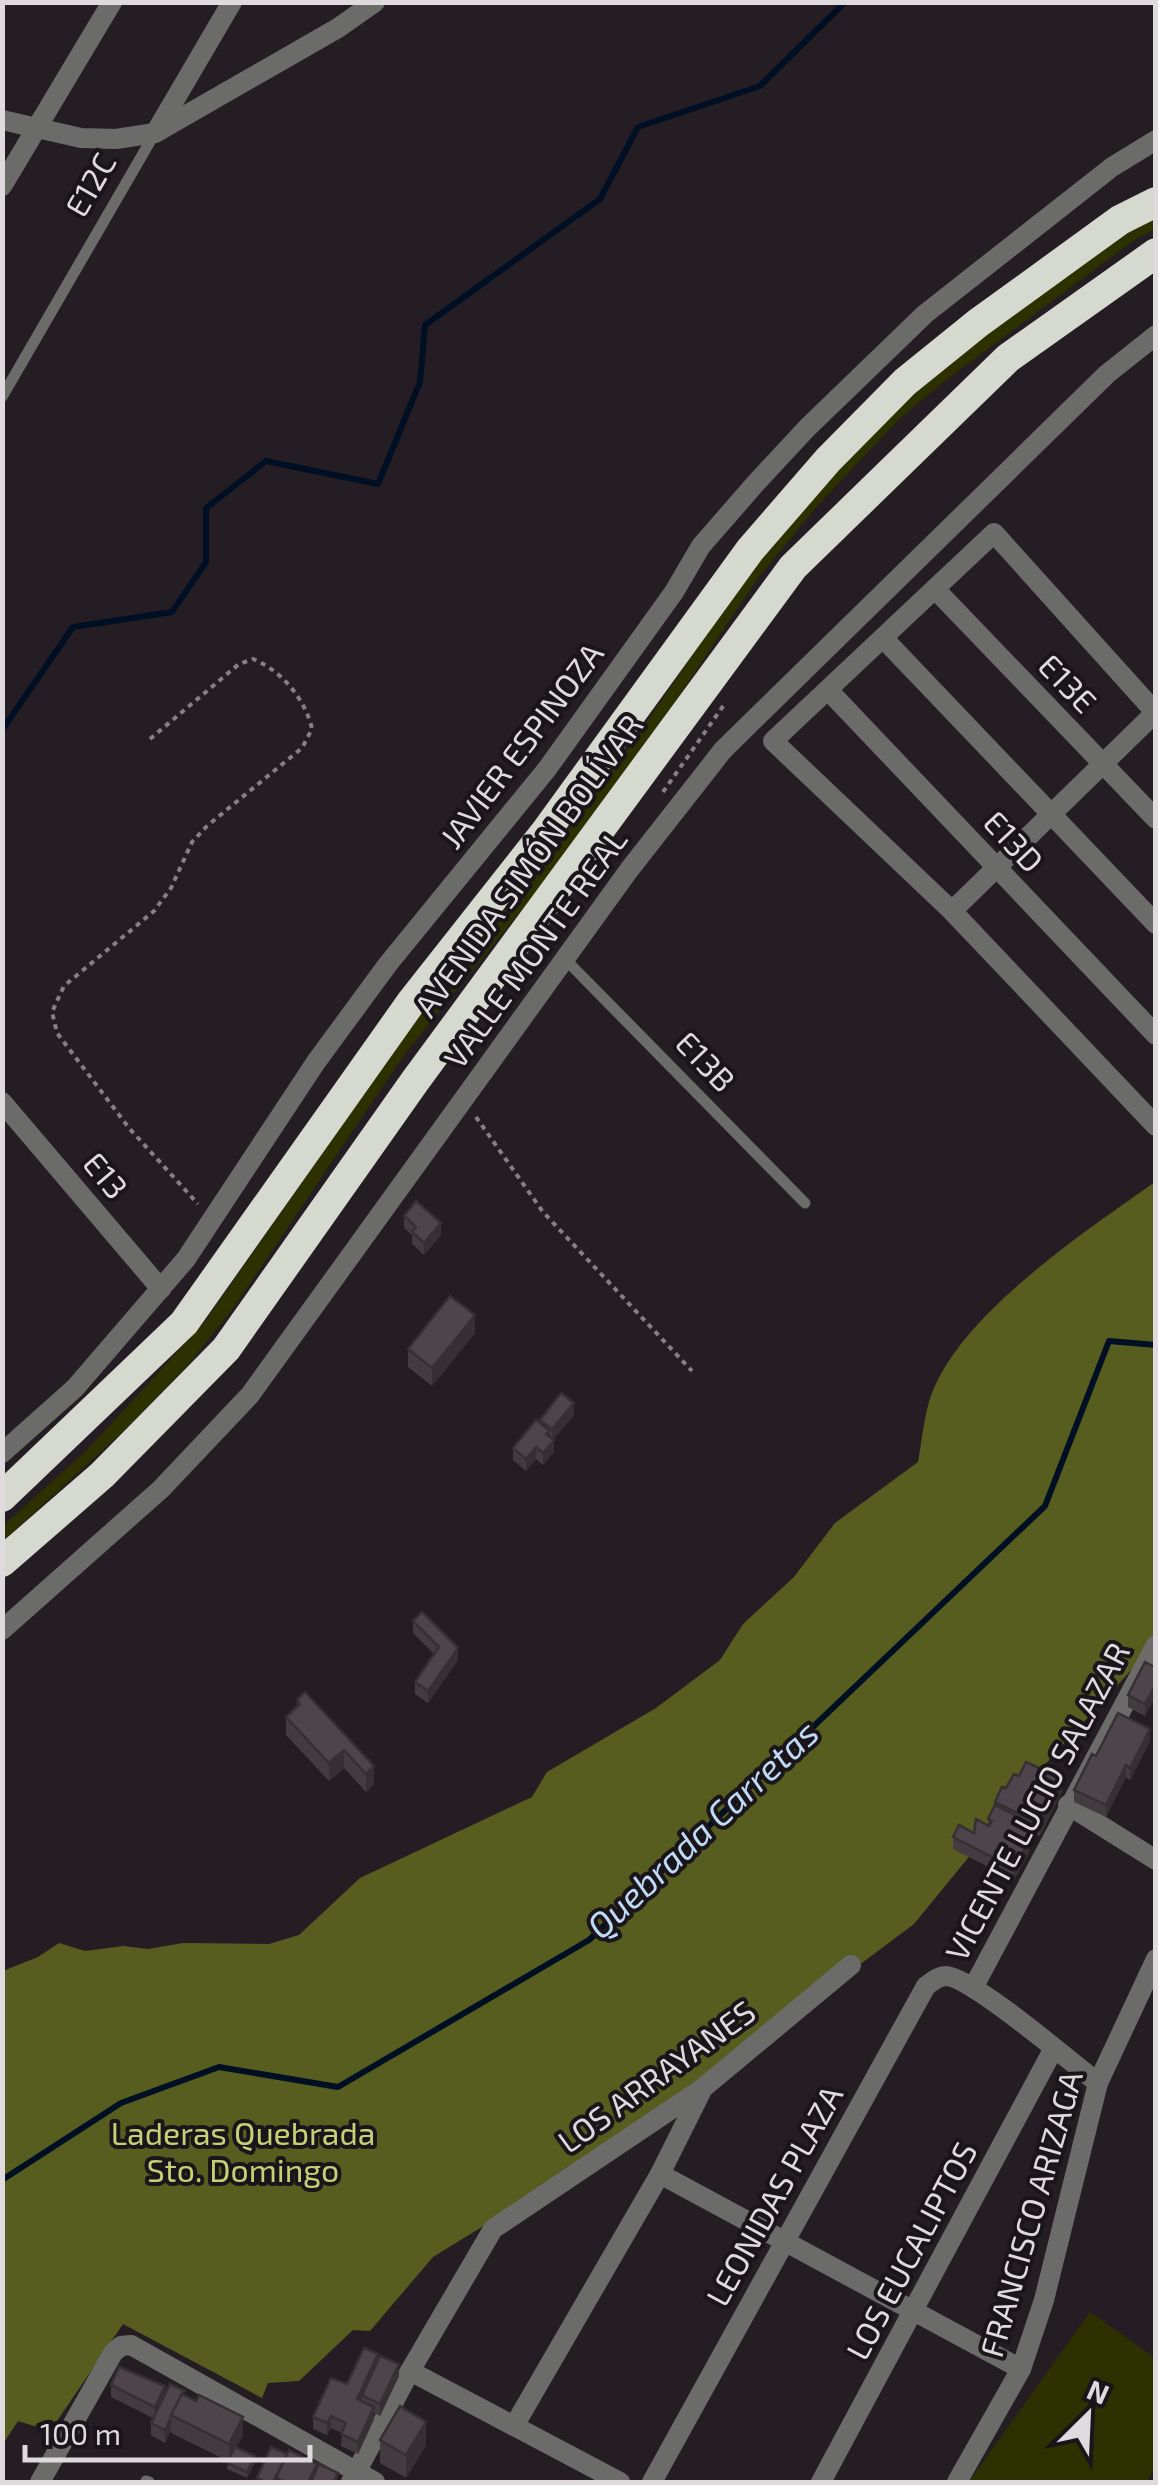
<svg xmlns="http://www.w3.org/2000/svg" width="1158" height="2485" font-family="'Exo 2',sans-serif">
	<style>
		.green { fill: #2d3100 }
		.forest { fill: #575d1e }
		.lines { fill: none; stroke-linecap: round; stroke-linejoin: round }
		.stream { stroke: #000f23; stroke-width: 6 }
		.path { stroke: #858085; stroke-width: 4; stroke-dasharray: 5 5; stroke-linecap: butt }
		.lane { stroke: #6b6c69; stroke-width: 11 }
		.street { stroke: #6b6c69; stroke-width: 20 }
		.highway { stroke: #d5d9d0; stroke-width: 30 }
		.wall { fill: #423b40 }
		.shaded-wall { fill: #363034 }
		.building { fill: #4d454b; stroke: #363034; stroke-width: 2.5 }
		.labels { text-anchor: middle; stroke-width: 8; stroke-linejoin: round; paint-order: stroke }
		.street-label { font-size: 32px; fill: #dedade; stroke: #1a151a }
		.park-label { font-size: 32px; fill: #c6d175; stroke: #1a151a }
		.water-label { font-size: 35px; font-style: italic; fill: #bedaf4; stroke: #1a151a }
	</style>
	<rect width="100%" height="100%" fill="#241e24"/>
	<g class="green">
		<polygon points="1155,213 1155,229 1133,241 942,383 899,419 819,504 758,578 675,702 532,897 404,1055 234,1307 193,1359 129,1426 3,1541 3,1526 87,1450 204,1323 427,1004 549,856 631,745 732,597 812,495 934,371 1063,272"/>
		<polygon points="1090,2312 1155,2358 1155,2469 1146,2482 969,2482"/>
	</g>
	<path class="forest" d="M1155 1182V1644L1039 1771 914 1924 751 2046 691 2099 433 2257 370 2331 353 2330 299 2381 268 2383 262 2398 123 2324 57 2421 34 2426 18 2421 3 2444V1971L38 1957 59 1943 85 1951 123 1946 148 1949 183 1943 269 1944 299 1935 360 1878 532 1797 547 1772 656 1708 720 1660 743 1624 794 1577 835 1523 918 1462C922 1440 924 1414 932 1393 963 1312 1086 1231 1155 1182Z"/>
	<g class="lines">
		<g class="stream">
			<polyline points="2,730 73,627 172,612 206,562 206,508 266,461 378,484 420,382 425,325 600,199 638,127 760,86 845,2"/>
			<polyline points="2,2180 121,2103 219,2067 338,2087 589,1940 1045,1506 1109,1341 1156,1345"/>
		</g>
		<g class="path">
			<path d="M150 739 239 664 253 659C281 670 306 700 312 729L302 748 207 826 192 842 171 888 154 911 64 986 52 1012 57 1033 129 1128 198 1204"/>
			<polyline points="663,792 726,702"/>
			<polyline points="476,1117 543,1212 692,1371"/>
		</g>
		<g class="lane">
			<polyline points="2,397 155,133"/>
			<polyline points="565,959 805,1203"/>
			<polyline points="146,2481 149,2482"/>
		</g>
		<g class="street">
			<polyline points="2,120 81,138 116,139 155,133 338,28 375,2"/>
			<polyline points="157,130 232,2"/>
			<polyline points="2,186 112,2"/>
			<polyline points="935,589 1156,819"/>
			<polyline points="883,638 1156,924"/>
			<polyline points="828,690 1156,1035"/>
			<polyline points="1156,713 994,533 773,741 952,911 1156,1126"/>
			<polyline points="952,911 1155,713"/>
			<polyline points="2,1102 161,1289"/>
			<polyline points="2,1453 75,1388 186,1259 316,1062 388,964 547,769 674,592 701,546 755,484 807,428 925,314 1112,167 1156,140"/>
			<polyline points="2,1630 161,1489 250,1395 629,870 723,750 1107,374 1156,335"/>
			<polyline points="1068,1805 1156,1860"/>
			<polyline points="973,1988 1156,1645"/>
			<polyline points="660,2174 1021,2369"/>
			<polyline points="410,2371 620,2482"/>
			<polyline points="514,2426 660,2174 701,2092"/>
			<polyline points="40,2482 113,2353 121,2346 131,2345 375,2482"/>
			<polyline points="351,2482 410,2371 493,2229 703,2088 851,1965"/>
			<path d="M652 2482 926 1986C932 1982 938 1976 946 1976 972 1977 1072 2063 1098 2083"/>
			<polyline points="821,2482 1054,2048"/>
			<polyline points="957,2482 1021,2369 1044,2300 1098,2083 1156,1959"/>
		</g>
		<g class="highway">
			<polyline points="2,1497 184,1323 412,1001 546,831 750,550 828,460 905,382 978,323 1120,220 1156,202"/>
			<polyline points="2,1562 102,1475 226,1349 415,1081 793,567 1008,358 1156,253"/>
		</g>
	</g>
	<g class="wall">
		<polygon points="404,1216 441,1235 424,1255 412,1244 412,1235 404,1228"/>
		<polygon points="475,1333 432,1386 408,1367 408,1349"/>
		<polygon points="574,1415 553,1440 554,1452 543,1465 536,1459 526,1471 513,1460 513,1448 540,1423 540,1420"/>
		<polygon points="413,1621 458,1660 428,1703 415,1694 415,1682 434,1654 413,1633"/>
		<polygon points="1145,1662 1145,1716 1128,1707 1128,1695"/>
		<polygon points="305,1692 374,1784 366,1792 344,1768 329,1781 286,1735 286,1717 297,1707 297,1700"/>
		<polygon points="1150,1741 1130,1780 1126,1777 1106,1817 1074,1802 1074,1790 1096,1756"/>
		<polygon points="1006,1788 1062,1791 1040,1836 1032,1833 1029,1843 1029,1853 1014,1880 953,1849 953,1837 974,1833 988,1825 988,1819 995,1806 995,1802"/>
		<polygon points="378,2361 399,2376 380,2416 374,2413 374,2419 358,2454 341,2446 342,2433 331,2428 327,2435 313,2429 313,2417 347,2384"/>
		<polygon points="111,2385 165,2394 185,2396 243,2435 236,2447 255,2462 247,2478 227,2469 228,2461 171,2433 171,2430 165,2443 151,2435 151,2423 153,2418 111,2397"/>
		<polygon points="380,2440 426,2445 406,2478 380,2463"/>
	</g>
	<g class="shaded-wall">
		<polygon points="441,1223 441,1235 424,1255 424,1243"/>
		<polygon points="475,1315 475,1333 432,1386 432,1368"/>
		<polygon points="574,1403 574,1415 552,1441 552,1429"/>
		<polygon points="554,1440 554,1452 543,1465 543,1453"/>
		<polygon points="536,1447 536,1459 526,1471 526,1459"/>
		<polygon points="458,1648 458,1660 428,1703 428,1691"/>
		<polygon points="1156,1684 1156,1696 1145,1716 1145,1704"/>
		<polygon points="1150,1729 1150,1741 1130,1780 1130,1768"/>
		<polygon points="344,1750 344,1768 329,1781 329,1763"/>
		<polygon points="1126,1765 1126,1777 1106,1817 1106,1805"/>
		<polygon points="374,1766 374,1784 366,1792 366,1774"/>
		<polygon points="1062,1779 1062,1791 1040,1836 1040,1824"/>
		<polygon points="1032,1824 1032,1836 1029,1843 1029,1853 1014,1880 1014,1868 1025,1839"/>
		<polygon points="378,2354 378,2366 362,2395 362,2400 357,2399"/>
		<polygon points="399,2364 399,2376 380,2416 380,2404"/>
		<polygon points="165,2386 165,2398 155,2419 155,2407"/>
		<polygon points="374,2407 374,2419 358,2454 358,2442"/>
		<polygon points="331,2416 331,2428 327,2435 327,2423"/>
		<polygon points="243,2417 243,2435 229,2461 229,2444"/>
		<polygon points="171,2418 171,2430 165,2443 165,2430"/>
		<polygon points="426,2422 426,2445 406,2478 406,2455"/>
		<polygon points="255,2456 255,2462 247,2478 247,2472"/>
	</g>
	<g class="building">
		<polygon points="416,1201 441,1223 424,1243 412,1232 416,1227 404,1216"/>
		<polygon points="450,1296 475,1315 432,1368 408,1349"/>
		<polygon points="561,1393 574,1403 552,1429 540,1420"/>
		<polygon points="536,1420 550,1431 546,1434 554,1440 543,1453 536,1447 526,1459 513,1448"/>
		<polygon points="422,1612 458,1648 428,1691 415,1682 439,1647 413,1621"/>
		<polygon points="1145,1662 1156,1668 1156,1684 1145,1704 1128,1695"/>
		<polygon points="305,1692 374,1766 366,1774 344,1750 329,1763 286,1717 300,1704 297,1700"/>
		<polygon points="1118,1713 1150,1729 1130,1768 1126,1765 1106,1805 1074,1790 1092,1754 1096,1756"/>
		<polygon points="1026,1762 1062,1779 1040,1824 995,1802 1002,1787 1006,1788 1014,1774 1019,1776"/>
		<polygon points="995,1805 1032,1824 1025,1839 1029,1841 1014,1868 953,1837 959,1825 974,1833 976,1819 989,1826 992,1821 988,1819"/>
		<polygon points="364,2348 378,2354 357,2399 374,2407 358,2442 341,2434 346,2423 331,2416 327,2423 313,2417 331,2378 347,2384"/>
		<polygon points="380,2356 399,2364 380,2404 362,2395"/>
		<polygon points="119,2367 165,2386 155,2407 111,2385"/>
		<polygon points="170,2384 185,2391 182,2394 165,2430 151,2423"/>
		<polygon points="182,2394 196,2401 199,2395 243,2417 229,2444 171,2415"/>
		<polygon points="400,2406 426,2422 406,2455 380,2440"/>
		<polygon points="235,2447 255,2456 247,2472 227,2463"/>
		<polygon points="271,2447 287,2454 273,2482 266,2482 257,2478"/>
		<polygon points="289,2450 317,2464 308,2482 286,2482 276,2478"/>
		<polygon points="319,2464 338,2473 334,2482 311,2482"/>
	</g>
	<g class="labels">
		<g class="street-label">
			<text transform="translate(91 185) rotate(-60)" y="11">E12C</text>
			<text transform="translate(1067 684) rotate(46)" y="11">E13E</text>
			<text transform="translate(522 746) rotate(-53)" y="11">JAVIER ESPINOZA</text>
			<text transform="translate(1013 842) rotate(47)" y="11">E13D</text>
			<text transform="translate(529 866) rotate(-54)" y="11">AVENIDA SIMÓN BOLÍVAR</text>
			<text transform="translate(536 949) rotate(-54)" y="11">VALLE MONTE REAL</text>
			<text transform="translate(705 1062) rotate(46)" y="11">E13B</text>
			<text transform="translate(105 1176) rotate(50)" y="11">E13</text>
			<text transform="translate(1038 1802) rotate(-62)" y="11">VICENTE LUCIO SALAZAR</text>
			<text transform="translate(657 2077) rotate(-36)" y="11">LOS ARRAYANES</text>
			<text transform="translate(775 2196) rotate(-61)" y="11">LEONIDAS PLAZA</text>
			<text transform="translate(1032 2214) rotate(-74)" y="11">FRANCISCO ARIZAGA</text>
			<text transform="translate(912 2251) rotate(-62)" y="11">LOS EUCALIPTOS</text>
		</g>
		<g class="park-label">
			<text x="243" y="2145">Laderas Quebrada<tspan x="243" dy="37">Sto. Domingo</tspan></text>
		</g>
		<g class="water-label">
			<text transform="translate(703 1830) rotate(-43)" y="12">Quebrada Carretas</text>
		</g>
	</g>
	<rect width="1158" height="2485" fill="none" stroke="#dedade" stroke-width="10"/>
	<g transform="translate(1088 2415) rotate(24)" stroke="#1a151a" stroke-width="8" paint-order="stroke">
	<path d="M0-8L18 38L0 25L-18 38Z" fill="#dedade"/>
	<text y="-15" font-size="28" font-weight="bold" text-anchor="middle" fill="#dedade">N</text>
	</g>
	<path d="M25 2445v15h285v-15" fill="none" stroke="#dedade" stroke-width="5"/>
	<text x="40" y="2445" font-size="30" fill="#dedade" stroke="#1a151a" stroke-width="8" paint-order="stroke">100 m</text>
</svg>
